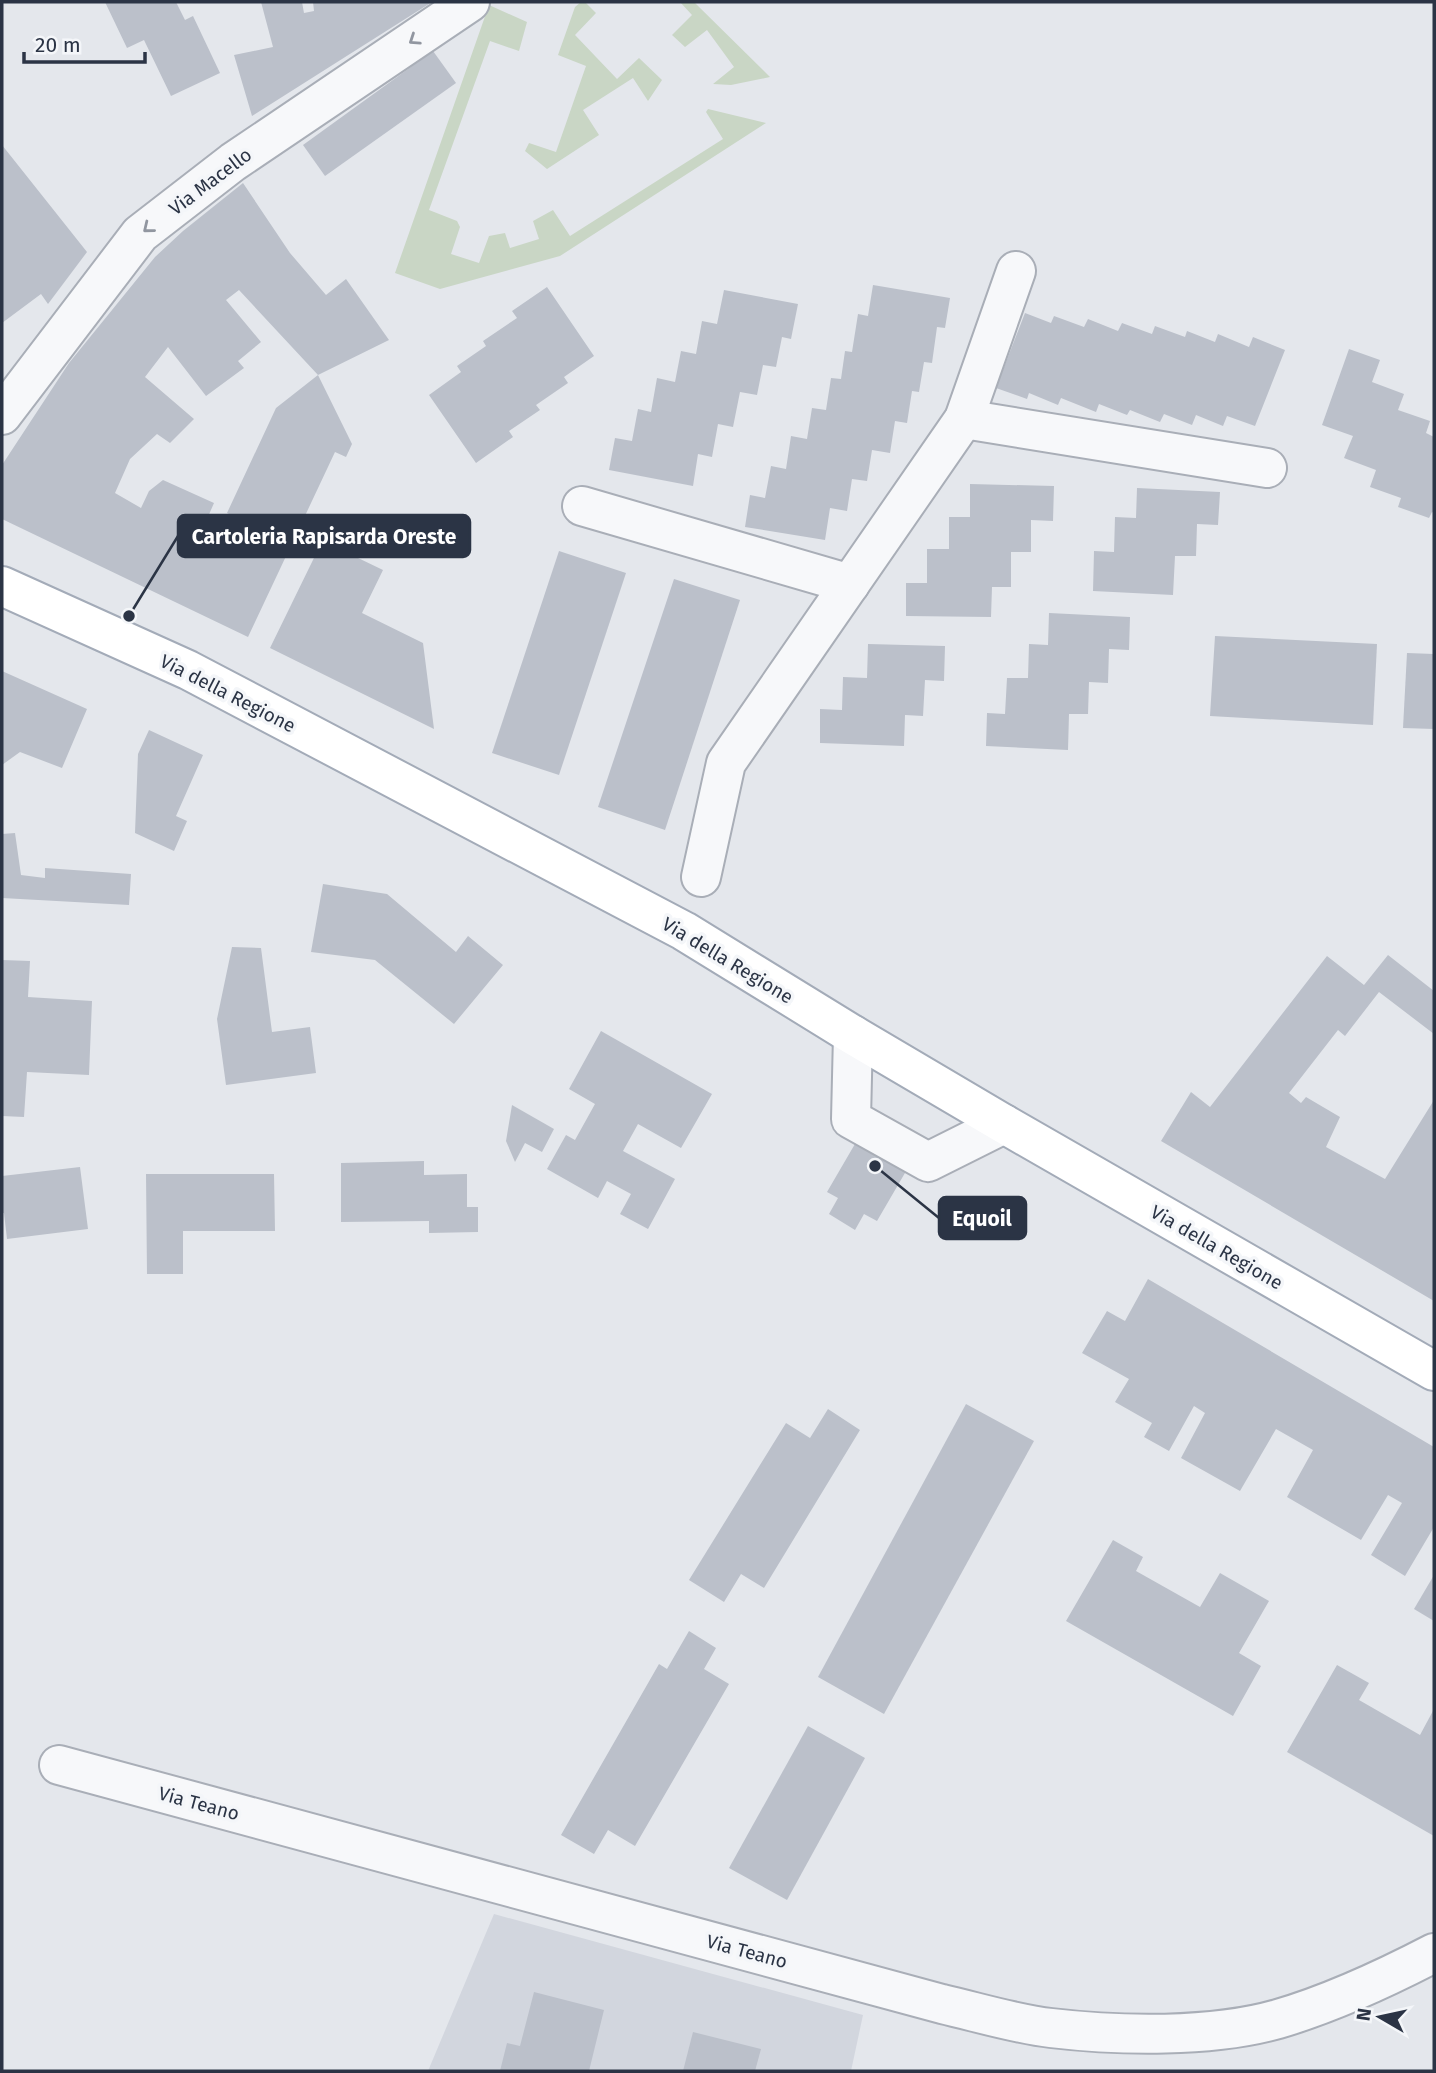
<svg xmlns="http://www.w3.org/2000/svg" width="1436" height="2073" font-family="'Fira Sans',sans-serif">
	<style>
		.built { fill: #d2d6de }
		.green { fill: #c9d6c5 }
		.building { fill: #bbc0ca }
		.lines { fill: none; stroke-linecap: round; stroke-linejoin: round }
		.minor-casing { stroke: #a9aeb7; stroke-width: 42 }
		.major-casing { stroke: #a3abb8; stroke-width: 42 }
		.minor { stroke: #f7f8fa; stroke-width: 38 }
		.major { stroke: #fff; stroke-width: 38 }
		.oneway { stroke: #9196a0 }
		.labels { text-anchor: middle; stroke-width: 7; stroke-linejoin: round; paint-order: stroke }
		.street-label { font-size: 19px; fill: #2b3445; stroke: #f4f6f9 }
		.leader { fill: none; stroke: #2b3445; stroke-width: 2.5 }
		.callout-dot { fill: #2b3445; stroke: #f4f6f9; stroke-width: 2.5 }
		.callout { fill: #2b3445; stroke: #2b3445; stroke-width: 2.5 }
		.callout-label { font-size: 21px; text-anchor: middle; font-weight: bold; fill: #fff }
	</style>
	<rect width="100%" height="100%" fill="#e4e7ec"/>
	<polygon class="built" points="494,1914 863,2015 851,2071 428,2071"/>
	<g class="green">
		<polygon points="581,2 585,2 596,13 575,35 617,79 639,58 662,80 648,101 633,78 583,110 599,135 547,169 525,151 529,143 556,152 586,66 558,55 575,7"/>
		<polygon points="680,2 694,2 770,77 731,85 713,84 734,67 707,30 685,47 672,35 692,15"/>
		<polygon points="489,5 527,22 519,51 490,41 429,210 457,221 460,227 451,254 479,263 489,236 505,233 510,248 539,239 533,221 553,210 570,236 723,139 706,112 708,109 766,123 560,256 440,289 395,273"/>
	</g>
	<g class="building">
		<polygon points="105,2 176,2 185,20 193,16 220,73 171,96 144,40 127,48"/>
		<polygon points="261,2 302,2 304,13 314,11 313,2 432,2 252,116 234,55 273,47"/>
		<polygon points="433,51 456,83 325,176 303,145"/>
		<polygon points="2,145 87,252 48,304 41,294 2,323"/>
		<polygon points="243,183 290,253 326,295 346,279 389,340 318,375 239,290 226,300 261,342 238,361 244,368 206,396 168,347 145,377 194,419 170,443 157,434 130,459 115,493 141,508 149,491 163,480 214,503 197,542 218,552 235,517 227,513 276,408 318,375 352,444 346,457 335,452 248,637 2,519 2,465 69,363 155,257 183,231"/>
		<polygon points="873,285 950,298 945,328 937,327 932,363 924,362 919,392 912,391 907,423 895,421 890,453 872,450 867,481 852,479 847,511 830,508 825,540 745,527 750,495 765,498 771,466 786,469 791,436 807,439 812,408 826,410 831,378 841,379 845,351 852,352 858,314 868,316"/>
		<polygon points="547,287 594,356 564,377 568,383 536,405 540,410 509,431 513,437 476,463 429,395 461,372 457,366 486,346 483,341 517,318 512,311"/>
		<polygon points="724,290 798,304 791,339 782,337 776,367 763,365 757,395 740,392 733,427 718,424 712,457 698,454 693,486 609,470 615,438 632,441 638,409 651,412 657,378 675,382 681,351 696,354 702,321 717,324"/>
		<polygon points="1025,313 1051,323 1054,316 1084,327 1088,319 1118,331 1122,323 1152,334 1155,326 1185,337 1187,331 1215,342 1218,334 1249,347 1253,337 1285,350 1255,426 1227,416 1223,426 1196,415 1192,425 1164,414 1160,422 1130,410 1127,415 1099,404 1096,412 1061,398 1058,405 1029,393 1027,399 996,388"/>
		<polygon points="1349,349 1380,360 1372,382 1404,394 1398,410 1430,421 1426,433 1434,437 1434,513 1432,512 1429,518 1398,507 1401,498 1370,487 1376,470 1344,458 1353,436 1322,425"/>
		<polygon points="970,484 1054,486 1053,521 1031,520 1031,552 1011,552 1011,587 992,587 991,617 906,616 906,583 927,583 927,549 949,549 949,517 970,517"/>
		<polygon points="1137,488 1220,492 1218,525 1197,524 1196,556 1175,556 1173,595 1093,591 1094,551 1114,552 1115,517 1136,518"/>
		<polygon points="333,519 366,536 356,557 383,570 362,613 423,643 434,729 270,648"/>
		<polygon points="559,551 626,573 559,775 492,753"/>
		<polygon points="674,579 740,600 665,830 598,807"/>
		<polygon points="1049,613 1130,617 1129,650 1109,649 1108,683 1089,682 1088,714 1069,714 1068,750 986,746 987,713 1005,714 1007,678 1028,678 1029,644 1048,645"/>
		<polygon points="1215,636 1377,644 1373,725 1210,716"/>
		<polygon points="868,644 945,646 944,681 925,680 923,716 905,715 904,746 820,743 820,709 842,710 843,677 867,678"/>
		<polygon points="1407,653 1434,654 1434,729 1403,728"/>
		<polygon points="2,671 87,709 62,768 20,752 2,765"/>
		<polygon points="149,730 203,755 176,816 187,821 174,851 135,833 138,754"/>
		<polygon points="15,833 21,875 45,878 45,868 131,874 129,905 2,898 2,834"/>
		<polygon points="323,884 387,894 456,952 468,936 503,965 454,1024 375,960 311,952"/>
		<polygon points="232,947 261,948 272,1032 310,1027 316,1073 226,1085 217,1019"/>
		<polygon points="1388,955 1434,991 1434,1034 1379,992 1345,1036 1338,1030 1289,1093 1301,1103 1306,1097 1340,1117 1326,1147 1385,1179 1434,1100 1434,1301 1161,1141 1191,1092 1210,1107 1327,956 1364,985"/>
		<polygon points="2,960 30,961 28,997 92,1001 89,1075 27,1072 24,1117 2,1116"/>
		<polygon points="601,1031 712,1094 681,1148 638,1124 623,1151 675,1179 648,1229 620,1214 631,1194 607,1181 598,1198 547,1169 566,1135 575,1140 595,1104 569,1089"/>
		<polygon points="512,1105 554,1129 542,1152 525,1143 515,1162 506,1141"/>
		<polygon points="873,1113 923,1142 877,1221 864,1214 855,1230 829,1214 838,1198 827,1192"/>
		<polygon points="424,1161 424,1175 467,1174 467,1207 478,1207 478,1232 429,1233 429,1221 341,1222 341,1163"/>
		<polygon points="80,1167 88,1229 7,1239 4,1213 2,1213 2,1176"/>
		<polygon points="146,1174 274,1174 275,1231 183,1231 183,1274 147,1274"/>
		<polygon points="1148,1279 1434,1447 1434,1527 1405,1576 1371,1555 1402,1503 1388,1495 1361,1540 1287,1497 1313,1450 1276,1429 1240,1491 1181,1458 1205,1413 1194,1406 1169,1451 1144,1437 1152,1423 1115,1402 1129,1379 1082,1353 1107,1311 1125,1321"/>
		<polygon points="966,1404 1034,1441 884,1714 818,1677"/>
		<polygon points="828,1409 860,1430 764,1588 741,1574 724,1602 689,1580 786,1423 810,1438"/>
		<polygon points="1113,1540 1143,1557 1136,1571 1200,1607 1220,1573 1269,1601 1239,1653 1261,1666 1233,1716 1066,1621"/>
		<polygon points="1434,1575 1434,1621 1414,1609"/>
		<polygon points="689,1631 716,1648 704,1669 729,1684 635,1846 608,1830 594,1854 561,1835 659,1664 667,1669"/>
		<polygon points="1337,1665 1369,1683 1359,1700 1420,1735 1434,1709 1434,1836 1287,1752"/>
		<polygon points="808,1726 865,1758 787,1900 729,1868"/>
		<polygon points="534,1992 604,2010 589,2071 500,2071 507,2043 520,2046"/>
		<polygon points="693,2032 761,2049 755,2071 683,2071"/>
	</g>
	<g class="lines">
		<defs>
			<g id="minor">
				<polyline points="2,415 140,234 233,162 470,2"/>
				<polyline points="964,419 1267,468"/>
				<polyline points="582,506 850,584"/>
				<polyline points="701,877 726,763 964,419 1016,271"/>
				<polyline points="853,1035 851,1119 928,1162 1004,1124"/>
				<path d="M59 1765 942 2004C977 2012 1015 2024 1051 2028 1119 2036 1212 2038 1278 2019 1333 2003 1384 1979 1434 1953"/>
			</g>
			<polyline id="major" points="2,586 188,670 684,931 853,1035 1004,1124 1434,1371"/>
		</defs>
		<use href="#minor" class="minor-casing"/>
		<use href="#major" class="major-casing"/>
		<use href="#minor" class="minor"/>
		<use href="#major" class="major"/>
	</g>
	<defs><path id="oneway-chevron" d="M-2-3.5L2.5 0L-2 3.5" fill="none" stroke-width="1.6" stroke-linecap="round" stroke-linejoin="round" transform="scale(1.75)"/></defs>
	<g class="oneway">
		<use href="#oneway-chevron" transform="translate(414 40) rotate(146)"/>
		<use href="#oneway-chevron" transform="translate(148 228) rotate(141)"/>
	</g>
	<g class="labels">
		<g class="street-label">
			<text transform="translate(210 181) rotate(-37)" y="7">Via Macello</text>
			<text transform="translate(228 693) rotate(27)" y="7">Via della Regione</text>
			<text transform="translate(728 960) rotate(31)" y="7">Via della Regione</text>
			<text transform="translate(1217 1247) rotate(30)" y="7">Via della Regione</text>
			<text transform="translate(199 1803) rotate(15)" y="7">Via Teano</text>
			<text transform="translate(747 1951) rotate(15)" y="7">Via Teano</text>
		</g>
	</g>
	<path class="leader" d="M129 616L178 536M875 1166L939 1218"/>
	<g class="callout-dot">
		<circle cx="129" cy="616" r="7"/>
		<circle cx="875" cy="1166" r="7"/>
	</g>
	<g class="callout">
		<rect x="178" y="515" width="292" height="42" rx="7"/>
		<rect x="939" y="1197" width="87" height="42" rx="7"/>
	</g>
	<g class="callout-label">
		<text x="324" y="544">Cartoleria Rapisarda Oreste</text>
		<text x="982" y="1226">Equoil</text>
	</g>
	<rect width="1436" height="2073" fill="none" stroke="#2b3445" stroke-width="7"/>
	<g transform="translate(1380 2017) rotate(279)" stroke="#f4f6f9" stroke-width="5" paint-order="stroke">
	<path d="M0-5L12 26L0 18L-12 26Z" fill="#2b3445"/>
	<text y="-10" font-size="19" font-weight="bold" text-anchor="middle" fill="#2b3445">N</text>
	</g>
	<path d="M24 52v10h121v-10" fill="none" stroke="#2b3445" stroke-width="3.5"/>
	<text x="35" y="52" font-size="21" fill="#2b3445" stroke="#f4f6f9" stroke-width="5" paint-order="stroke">20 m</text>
</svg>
